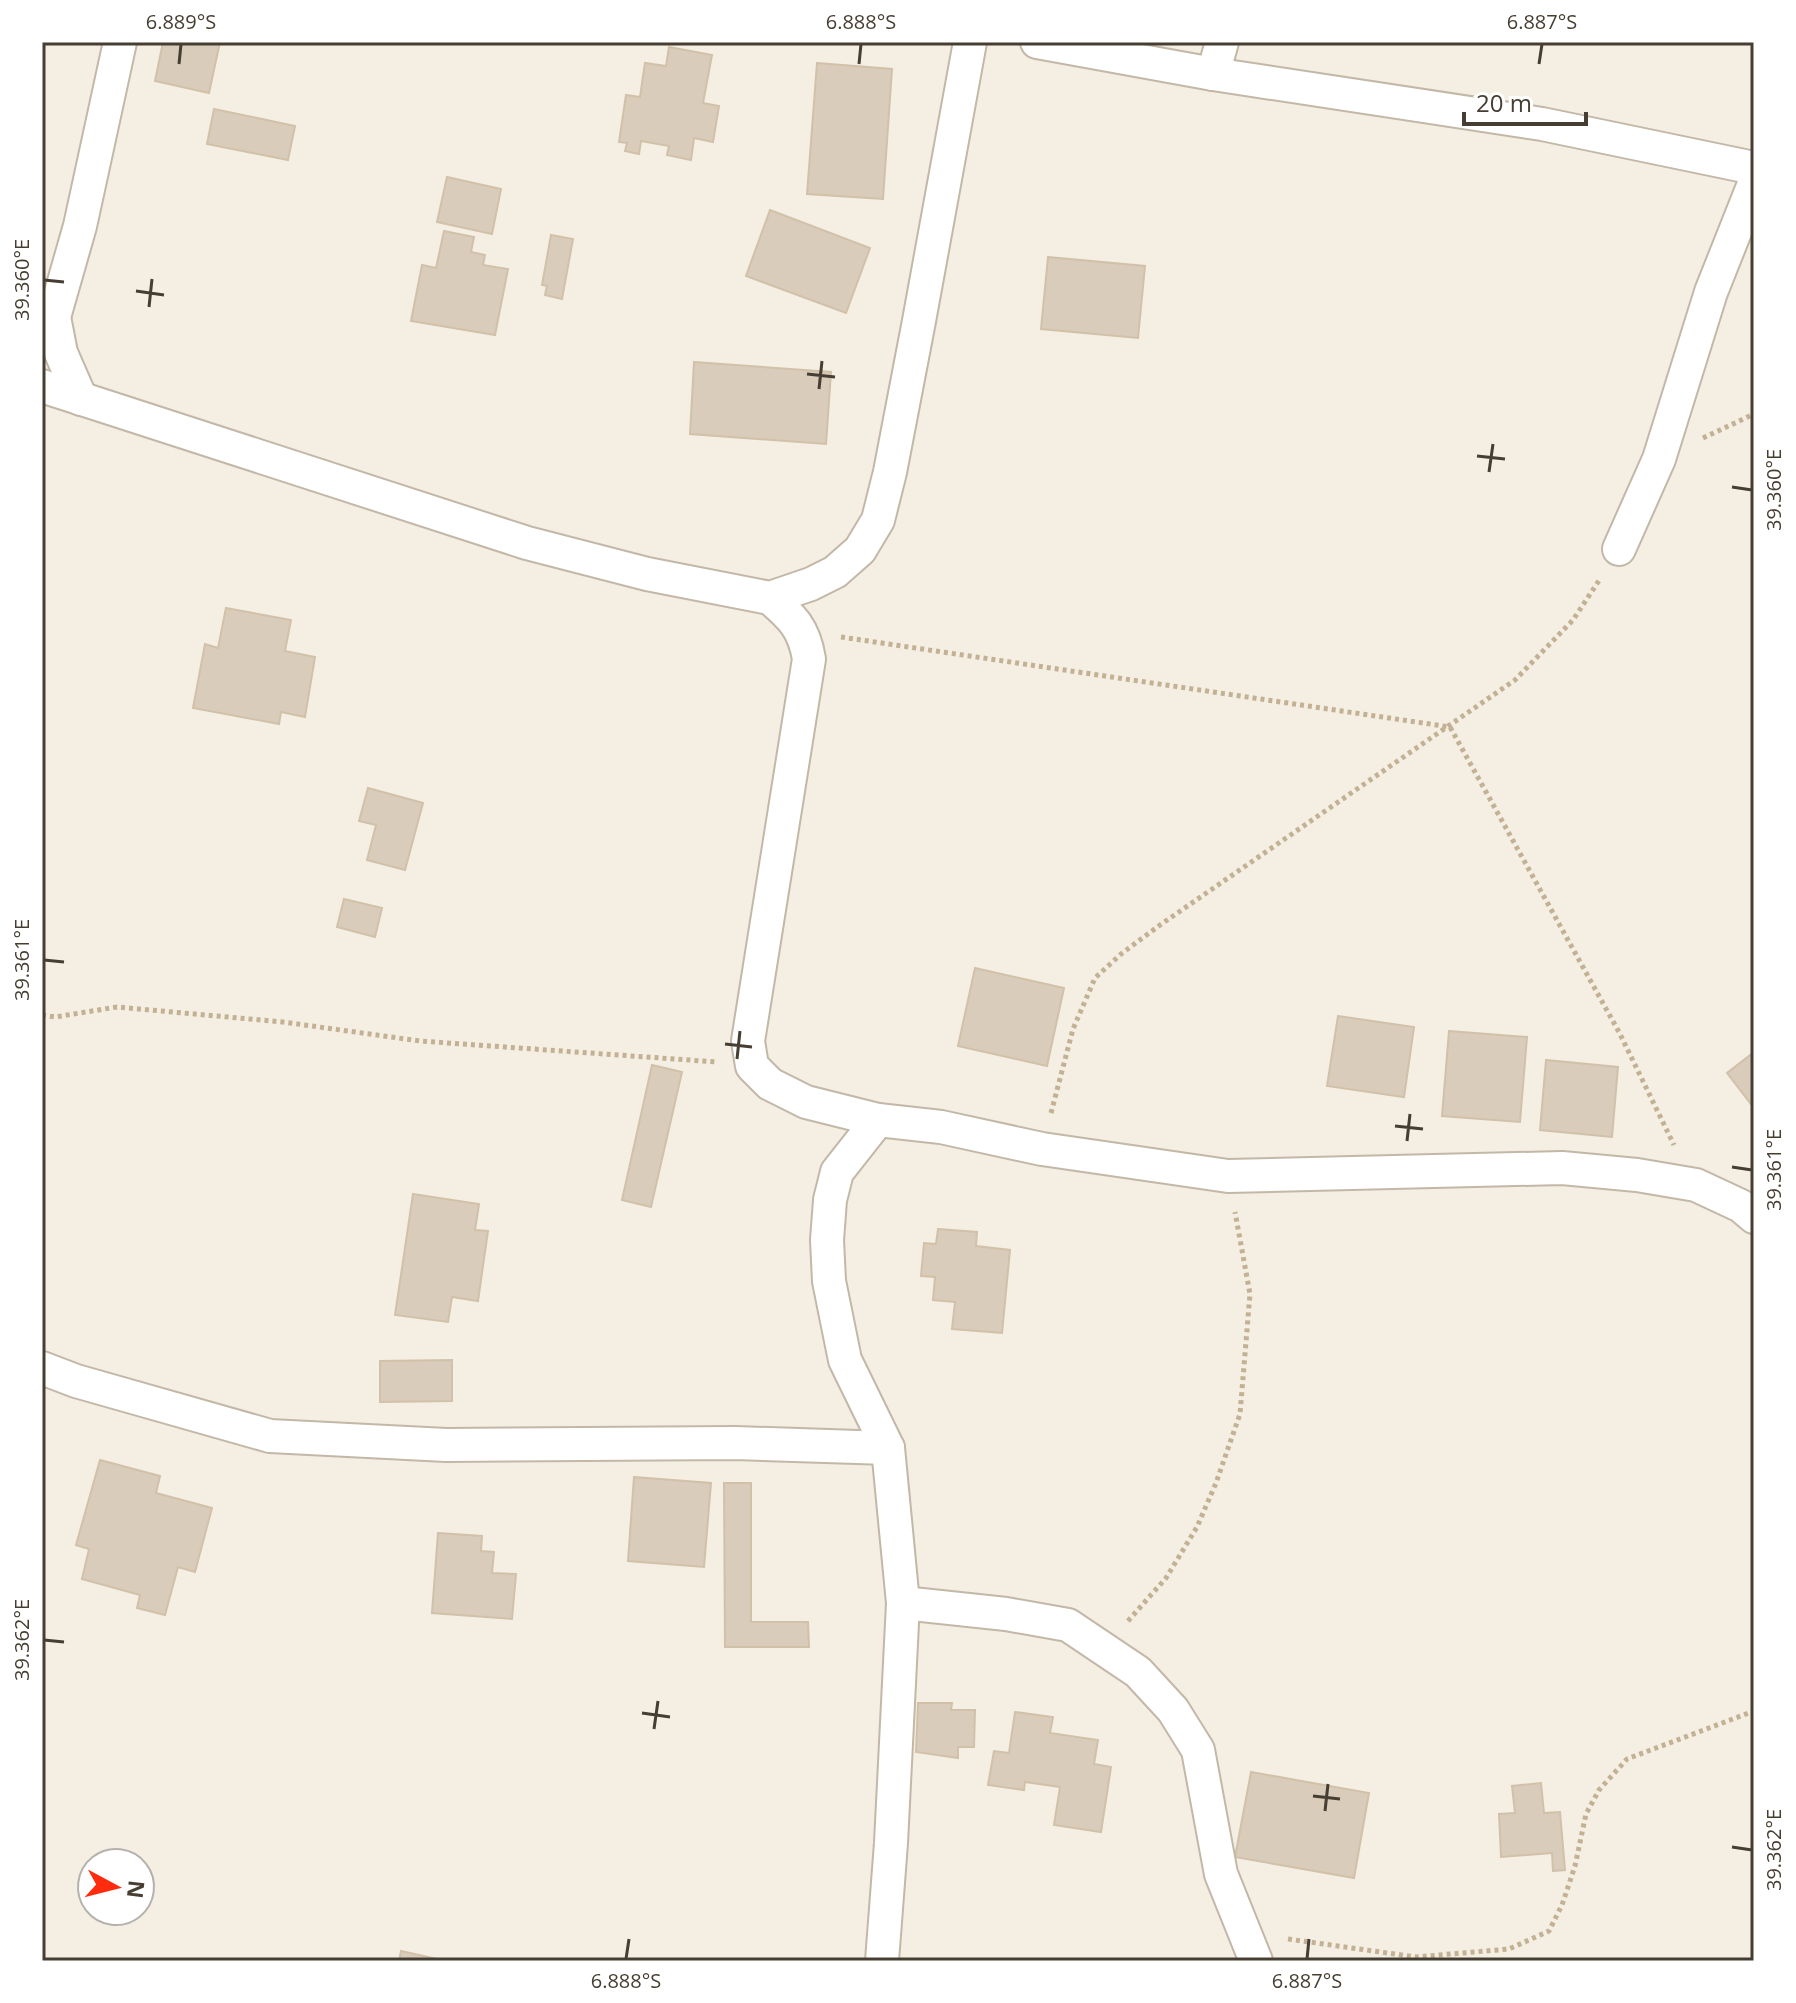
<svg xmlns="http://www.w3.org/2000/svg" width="1796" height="2003" font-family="'Open Sans',sans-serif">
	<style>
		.building { fill: #d9ccba; stroke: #d2c1a9; stroke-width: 2 }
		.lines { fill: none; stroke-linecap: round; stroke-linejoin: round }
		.minor-casing { stroke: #c3b8a7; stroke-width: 36 }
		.path { stroke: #c3b194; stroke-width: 5; stroke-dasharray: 4 4; stroke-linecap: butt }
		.minor { stroke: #fff; stroke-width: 32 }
		.ticks { fill: none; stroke: #463e32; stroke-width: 3 }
		.neatline { fill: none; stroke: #463e32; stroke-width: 3 }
		.ticks-label { font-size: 20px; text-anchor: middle; fill: #463e32 }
	</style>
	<rect width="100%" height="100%" fill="#f4eee3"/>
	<g class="building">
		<polygon points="163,42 220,42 209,93 155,81"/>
		<polygon points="669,47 712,55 703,103 719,106 713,142 694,138 691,160 667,155 669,146 641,141 639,154 625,151 627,143 619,142 626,95 640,97 645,63 666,66"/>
		<polygon points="817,63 892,69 883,199 807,194"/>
		<polygon points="214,109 295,126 288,160 207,144"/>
		<polygon points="447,177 501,189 492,234 437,222"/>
		<polygon points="770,210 870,248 846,313 746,276"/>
		<polygon points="444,231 474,237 471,252 485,255 483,265 508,269 495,335 411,321 422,265 436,268"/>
		<polygon points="551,235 573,239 562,299 545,295 547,286 542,285"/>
		<polygon points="1048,257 1145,266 1138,338 1041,329"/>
		<polygon points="694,362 831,372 826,444 690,434"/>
		<polygon points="226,608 291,620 285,651 315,657 305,717 281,712 279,724 193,708 205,644 218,648"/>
		<polygon points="368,788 423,803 405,870 367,860 376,825 359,821"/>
		<polygon points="344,899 382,908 375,937 337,927"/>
		<polygon points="975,968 1064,988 1047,1066 958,1046"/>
		<polygon points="1338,1016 1414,1027 1404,1097 1327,1086"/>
		<polygon points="1449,1031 1527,1037 1520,1122 1442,1116"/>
		<polygon points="1754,1052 1754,1108 1727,1073"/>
		<polygon points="1546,1060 1618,1067 1612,1137 1540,1130"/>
		<polygon points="652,1065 682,1072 651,1207 622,1200"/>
		<polygon points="413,1194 479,1204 475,1230 488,1231 478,1301 452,1297 448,1322 395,1315"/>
		<polygon points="938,1229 977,1232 976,1246 1010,1250 1002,1333 952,1329 955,1302 933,1300 935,1277 921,1276 924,1243 936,1244"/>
		<polygon points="452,1360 452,1401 380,1402 380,1361"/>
		<polygon points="100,1460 160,1476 156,1493 212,1508 195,1572 178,1567 165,1615 137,1608 140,1595 82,1579 89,1549 76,1545"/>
		<polygon points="634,1477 711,1483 704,1567 628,1561"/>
		<polygon points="724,1483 751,1483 751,1622 808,1622 809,1647 725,1647"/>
		<polygon points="438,1533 482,1536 481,1551 494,1552 492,1573 516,1574 512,1619 432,1613"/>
		<polygon points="918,1703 952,1703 951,1710 975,1710 974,1747 958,1747 958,1758 916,1752"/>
		<polygon points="1015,1712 1053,1717 1050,1733 1098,1740 1094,1764 1111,1767 1101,1832 1054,1825 1060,1787 1025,1782 1024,1790 988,1785 994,1751 1009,1753"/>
		<polygon points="1251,1772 1369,1793 1354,1878 1235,1857"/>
		<polygon points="1541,1783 1544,1813 1560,1812 1565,1870 1553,1871 1552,1853 1501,1857 1499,1814 1515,1813 1512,1786"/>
		<polygon points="401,1951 442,1960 442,1961 399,1961"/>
	</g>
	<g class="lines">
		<defs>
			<g id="minor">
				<polyline points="1037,42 1213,74 1542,124 1754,168"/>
				<polyline points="1213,74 1222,42"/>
				<polyline points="54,317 61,353 81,399"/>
				<polyline points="42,326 54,317 80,226 120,42"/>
				<polyline points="42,386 527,543 647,574 770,598 811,584 835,572 860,550 878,520 890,472 919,321 970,42"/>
				<polyline points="1619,549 1659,459 1711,292 1754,184"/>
				<path d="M770 598C792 617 804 628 809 659L748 1041 752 1066 770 1084 806 1102 878 1120 941 1127 1042 1149 1228 1176 1562 1168 1637 1175 1696 1185 1741 1206 1754 1217"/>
				<polyline points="878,1120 837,1172 830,1200 827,1240 829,1281 845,1360 888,1448 903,1603 891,1843 882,1961"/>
				<polyline points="42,1368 76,1381 270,1436 446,1445 735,1443 888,1448"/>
				<polyline points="903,1603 1006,1614 1068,1625 1138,1672 1173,1710 1198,1750 1221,1874 1256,1961"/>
			</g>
		</defs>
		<use href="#minor" class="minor-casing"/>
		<g class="path">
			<polyline points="1703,438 1754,414"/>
			<polyline points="841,637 1450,727 1620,1034 1674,1145"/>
			<polyline points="42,1015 55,1017 117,1007 283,1022 420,1041 717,1062"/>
			<polyline points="1051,1113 1073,1029 1095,978 1121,954 1160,925 1515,680 1573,620 1600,579"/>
			<polyline points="1128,1621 1166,1578 1197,1527 1216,1483 1240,1414 1250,1294 1235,1212"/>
			<polyline points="1288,1939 1416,1957 1509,1949 1549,1931 1562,1905 1575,1866 1586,1814 1599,1790 1627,1759 1754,1711"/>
		</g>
		<use href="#minor" class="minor"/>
	</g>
	<path class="ticks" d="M179 64 181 44M859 64 861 44M1539 64 1542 44M44 280 64 282M136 291 164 295M149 307 152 279M807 374 835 377M819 389 822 361M1477 456 1505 459M1489 472 1493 444M1732 487 1752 490M44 960 64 962M725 1044 752 1047M737 1059 740 1031M1395 1126 1423 1129M1407 1141 1410 1114M1732 1167 1752 1170M44 1640 64 1642M642 1713 670 1717M654 1729 658 1701M1313 1796 1340 1799M1325 1811 1328 1784M1732 1847 1752 1850M626 1959 629 1939M1307 1959 1309 1939"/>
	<rect width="1796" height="2003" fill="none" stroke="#ffffff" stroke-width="88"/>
	<g transform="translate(116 1887) rotate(97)"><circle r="38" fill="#ffffff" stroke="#b5b2ad" stroke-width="2"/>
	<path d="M0-6L14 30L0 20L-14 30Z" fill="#ff2b0e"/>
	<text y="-12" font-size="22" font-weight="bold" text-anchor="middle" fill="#463e32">N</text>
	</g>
	<path d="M1464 112v12h122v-12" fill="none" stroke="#463e32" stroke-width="4"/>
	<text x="1476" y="112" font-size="24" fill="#463e32" stroke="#ffffff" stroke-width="6" paint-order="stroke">20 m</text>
	<rect x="44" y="44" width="1708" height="1915" class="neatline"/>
	<g class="ticks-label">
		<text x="181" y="29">6.889°S</text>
		<text x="861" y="29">6.888°S</text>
		<text x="1542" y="29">6.887°S</text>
		<text transform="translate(22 280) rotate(-90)" y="7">39.360°E</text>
		<text transform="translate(1774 490) rotate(-90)" y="7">39.360°E</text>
		<text transform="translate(22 960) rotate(-90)" y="7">39.361°E</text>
		<text transform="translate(1774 1170) rotate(-90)" y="7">39.361°E</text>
		<text transform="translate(22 1640) rotate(-90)" y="7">39.362°E</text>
		<text transform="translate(1774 1850) rotate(-90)" y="7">39.362°E</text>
		<text x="626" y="1988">6.888°S</text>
		<text x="1307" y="1988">6.887°S</text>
	</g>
</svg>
